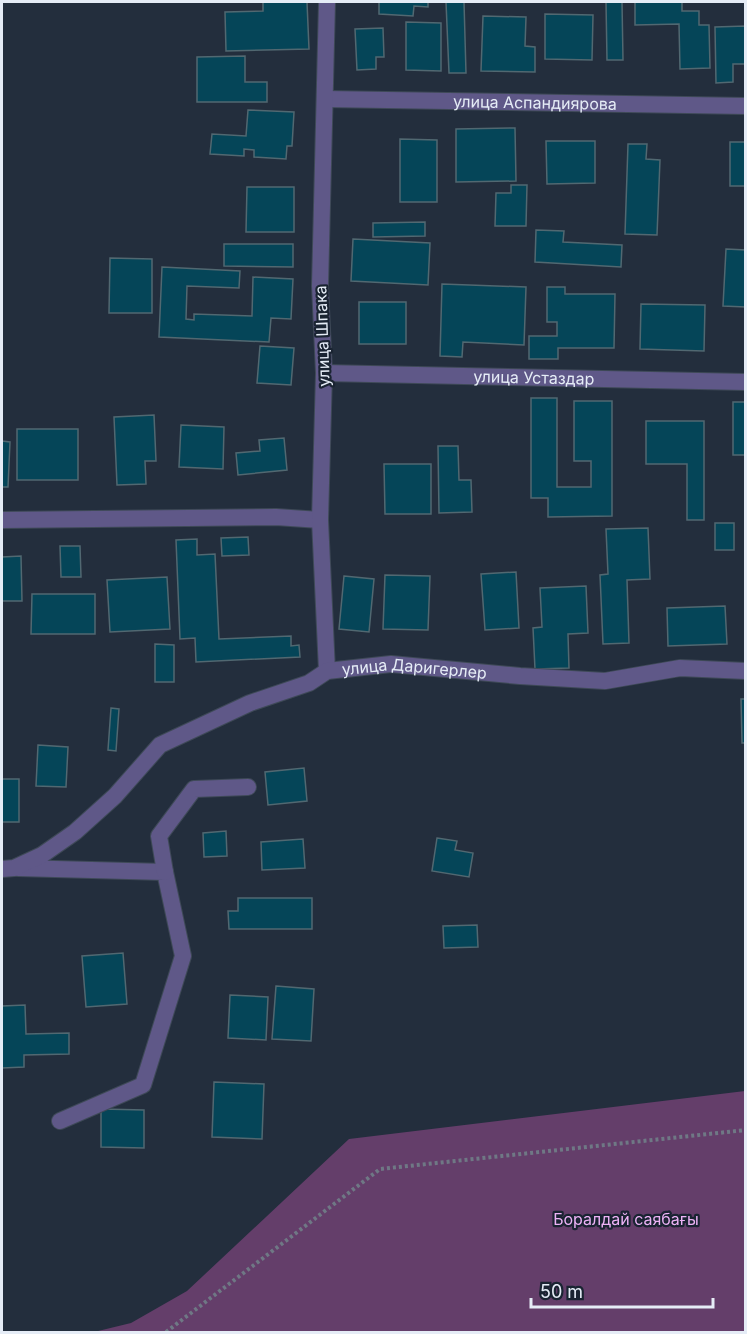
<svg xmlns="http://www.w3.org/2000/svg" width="747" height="1334" font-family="Inter,sans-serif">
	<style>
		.green { fill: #643e6a }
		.building { fill: #054558; stroke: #516871; stroke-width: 1.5 }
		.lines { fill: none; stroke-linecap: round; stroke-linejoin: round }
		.minor-casing { stroke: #3e4957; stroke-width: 18 }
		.path { stroke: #6f7885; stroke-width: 4; stroke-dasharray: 3 3; stroke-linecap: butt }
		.minor { stroke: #5f5888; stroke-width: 16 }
		.labels { text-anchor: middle; stroke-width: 4.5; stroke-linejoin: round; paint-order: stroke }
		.street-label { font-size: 16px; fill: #e5ecf6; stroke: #1a2432 }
		.park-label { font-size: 16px; fill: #edb2f6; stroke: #1a2432 }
	</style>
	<rect width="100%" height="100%" fill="#232e3d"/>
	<polygon class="green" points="745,1091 745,1332 94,1332 131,1323 187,1291 349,1139"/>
	<g class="building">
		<polygon points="263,2 307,2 309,49 226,51 225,12 263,11"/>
		<polygon points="379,2 428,2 428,7 414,6 413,16 379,14"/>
		<polygon points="446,2 464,2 466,73 449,73"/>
		<polygon points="606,2 622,2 623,60 607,60"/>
		<polygon points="635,2 682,2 682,11 699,11 699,25 709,25 710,68 680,69 679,24 635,25"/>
		<polygon points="545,14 593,15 592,60 545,59"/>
		<polygon points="483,16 526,17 525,46 535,47 535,72 481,71"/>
		<polygon points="406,22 441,23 441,71 406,70"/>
		<polygon points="746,26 746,64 733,64 733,82 716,83 715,27"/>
		<polygon points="383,28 384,57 376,57 376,69 357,70 355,29"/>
		<polygon points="245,56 245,82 267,82 267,102 197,102 197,57"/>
		<polygon points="248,110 294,112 292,146 287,146 286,159 254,157 254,150 244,149 244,156 210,154 212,134 246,136"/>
		<polygon points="515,128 516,181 456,182 456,129"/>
		<polygon points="400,139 437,140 437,202 400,202"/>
		<polygon points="546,141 595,141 595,183 547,184"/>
		<rect x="730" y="142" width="16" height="44"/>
		<polygon points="628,144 647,144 646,159 660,160 657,235 625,234"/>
		<polygon points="511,185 527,185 526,226 495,226 496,193 511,193"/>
		<polygon points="247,187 294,187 294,232 246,232"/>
		<polygon points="425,222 425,236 373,237 373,223"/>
		<polygon points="536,230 564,231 563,242 622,245 621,267 535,262"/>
		<polygon points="353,239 430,243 428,285 351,281"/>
		<polygon points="224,244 293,244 293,267 224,266"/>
		<polygon points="726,249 746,250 746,307 723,306"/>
		<polygon points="110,258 152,259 152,313 109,313"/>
		<polygon points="162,267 240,271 239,288 187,286 186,319 194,320 194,314 252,316 253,277 293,279 291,319 271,318 269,342 159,337"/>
		<polygon points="442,284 526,287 524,345 463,342 462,357 440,356"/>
		<polygon points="547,287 565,287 565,294 615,294 614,348 558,348 558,359 529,359 529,336 557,336 557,322 547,322"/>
		<rect x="359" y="302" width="47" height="42"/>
		<polygon points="641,304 705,305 704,351 640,349"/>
		<polygon points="260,346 294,348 291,385 257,383"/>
		<polygon points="531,398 557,398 557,487 591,487 591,461 574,461 574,401 612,401 612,516 548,517 548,498 531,498"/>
		<rect x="733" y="402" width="13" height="53"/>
		<polygon points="154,415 156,461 145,461 146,484 117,485 114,417"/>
		<polygon points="646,421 704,421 704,520 687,520 687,464 646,464"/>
		<polygon points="181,425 224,427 223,469 179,467"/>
		<rect x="17" y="429" width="61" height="51"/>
		<polygon points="284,438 287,470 238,475 236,453 260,451 259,440"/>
		<polygon points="2,441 10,442 8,487 2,487"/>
		<polygon points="438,446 458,446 459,480 471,480 472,512 439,513"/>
		<polygon points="384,464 431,464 431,514 385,514"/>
		<rect x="715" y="523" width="19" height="27"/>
		<polygon points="648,528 650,579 627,580 629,643 603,644 600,575 608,574 606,529"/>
		<polygon points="248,537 249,555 222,556 221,538"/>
		<polygon points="197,539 197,555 215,554 219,639 291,636 291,646 299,645 300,657 196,662 195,638 180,639 176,540"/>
		<polygon points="60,546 80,546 81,577 61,577"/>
		<polygon points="21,556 22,601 2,601 2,557"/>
		<polygon points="516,572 519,628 485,630 481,574"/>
		<polygon points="385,575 430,576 428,630 383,629"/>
		<polygon points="344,576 374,579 369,632 339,629"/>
		<polygon points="167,577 170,629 110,632 107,580"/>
		<polygon points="586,586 588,633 568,634 569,668 535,669 533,628 542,627 540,588"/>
		<polygon points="32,594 95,594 95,634 31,634"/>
		<polygon points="725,606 727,644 668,646 667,608"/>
		<polygon points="155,644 174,645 174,682 155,682"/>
		<polygon points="741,699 746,699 746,743 742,743"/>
		<polygon points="111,708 119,709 116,751 108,750"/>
		<polygon points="38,745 68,747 66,787 36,786"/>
		<polygon points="304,768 307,801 268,805 265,772"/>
		<rect x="2" y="779" width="17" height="43"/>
		<polygon points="226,831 227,856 204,857 203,833"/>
		<polygon points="437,838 457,841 455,850 473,853 469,877 432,871"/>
		<polygon points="303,839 305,868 262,870 261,842"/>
		<polygon points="238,898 312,898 312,929 229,929 228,911 238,911"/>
		<polygon points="477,925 478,947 444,948 443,926"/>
		<polygon points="123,953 127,1004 86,1007 82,956"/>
		<polygon points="276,986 314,989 311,1041 272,1039"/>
		<polygon points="230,995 268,997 266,1040 228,1038"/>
		<polygon points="25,1005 26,1034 69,1033 69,1054 24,1055 24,1067 2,1068 2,1006"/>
		<polygon points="214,1082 264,1084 262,1139 212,1137"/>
		<polygon points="101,1109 144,1110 144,1148 101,1147"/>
	</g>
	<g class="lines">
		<defs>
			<g id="minor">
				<path id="s1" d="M325 99 746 106"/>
				<path id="s2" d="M324 373 746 382"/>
				<polyline points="2,520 276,517 320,520"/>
				<polyline points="327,671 320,520 324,373 320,286 327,2"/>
				<polyline points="18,868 165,872 183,956 143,1085 60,1121"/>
				<path id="s3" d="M2 869 14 868 42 855 75 832 115 796 160 745 250 703 309 683 327 671 391 664 520 676 605 681 680 668 746 671"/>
				<polyline points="165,872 159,836 194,789 248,787"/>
			</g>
		</defs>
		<use href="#minor" class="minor-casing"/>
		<polyline class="path" points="166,1332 380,1169 746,1130"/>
		<use href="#minor" class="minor"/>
	</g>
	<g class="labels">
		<g class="street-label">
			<text dy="6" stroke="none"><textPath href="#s1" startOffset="210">улица Аспандиярова</textPath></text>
			<text transform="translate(322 336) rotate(-92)" y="6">улица Шпака</text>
			<text dy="6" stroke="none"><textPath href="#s2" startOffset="210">улица Устаздар</textPath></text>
			<text dy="6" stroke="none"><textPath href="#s3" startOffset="476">улица Даригерлер</textPath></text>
		</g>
		<g class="park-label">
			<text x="626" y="1225">Боралдай саябағы</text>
		</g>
	</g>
	<rect width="747" height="1334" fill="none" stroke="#e5ecf6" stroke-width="6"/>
	<path d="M531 1298v9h182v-9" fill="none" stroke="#e5ecf6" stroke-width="3"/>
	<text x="540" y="1298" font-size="18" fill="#e5ecf6" stroke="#1a2432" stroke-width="4.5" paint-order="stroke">50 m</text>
</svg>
